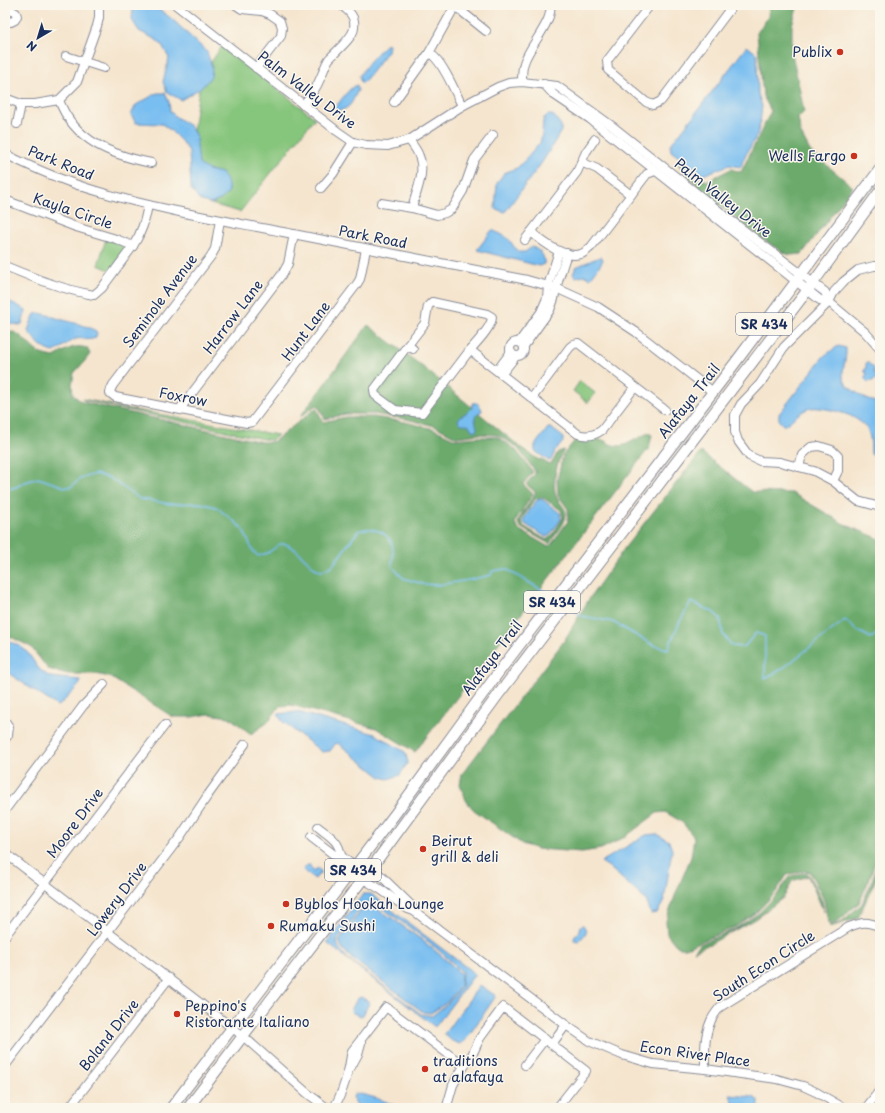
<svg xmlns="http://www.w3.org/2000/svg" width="885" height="1113" font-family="'Playpen Sans',sans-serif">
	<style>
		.green { fill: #86c57c; stroke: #507a6d }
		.forest { fill: #6caa6c; stroke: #446c65; fill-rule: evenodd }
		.water { fill: #79bef0; stroke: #4a76a7; fill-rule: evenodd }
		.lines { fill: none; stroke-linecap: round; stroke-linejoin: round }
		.stream { stroke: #79bef0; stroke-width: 1.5 }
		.minor-casing { stroke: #888a96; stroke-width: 10 }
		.major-casing { stroke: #888a96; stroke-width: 12 }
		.minor { stroke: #fff; stroke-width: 8 }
		.major { stroke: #fff; stroke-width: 10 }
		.poi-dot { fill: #c8321e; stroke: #fbf7ec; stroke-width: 1.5 }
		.labels { text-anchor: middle; stroke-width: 3; stroke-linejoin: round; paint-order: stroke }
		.shield { fill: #fbf7ec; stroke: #5e6b89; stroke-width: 1 }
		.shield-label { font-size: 13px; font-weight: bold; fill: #1b2f5e }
		.poi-label { font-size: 14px; fill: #1b2f5e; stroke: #fbf7ec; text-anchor: start }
		.street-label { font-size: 14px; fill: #1b2f5e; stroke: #fbf7ec }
	</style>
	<rect width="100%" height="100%" fill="#fbf7ec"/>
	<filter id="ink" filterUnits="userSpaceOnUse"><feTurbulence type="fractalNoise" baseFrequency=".025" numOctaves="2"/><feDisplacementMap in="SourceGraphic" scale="8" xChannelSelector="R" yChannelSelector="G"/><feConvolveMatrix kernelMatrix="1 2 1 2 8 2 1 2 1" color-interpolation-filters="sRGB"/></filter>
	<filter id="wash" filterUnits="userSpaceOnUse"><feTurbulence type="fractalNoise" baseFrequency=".012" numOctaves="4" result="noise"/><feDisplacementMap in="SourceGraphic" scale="16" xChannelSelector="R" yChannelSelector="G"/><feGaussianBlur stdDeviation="0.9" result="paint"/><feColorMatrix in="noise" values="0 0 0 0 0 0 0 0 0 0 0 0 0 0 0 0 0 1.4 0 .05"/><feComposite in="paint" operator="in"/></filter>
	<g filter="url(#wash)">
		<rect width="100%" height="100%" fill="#f5e5ce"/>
		<g class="green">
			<polygon points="222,46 315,118 240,212 211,204 222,199 222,173 208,170 198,164 196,136 193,131 199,89 202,87 212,67 211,62"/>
			<path d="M106 239C114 242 123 243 125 252L112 271 98 265Z"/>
			<polygon points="580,381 595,393 588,403 573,391"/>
			<polygon points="82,399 112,405 112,406 278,435 272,440 263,439 83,400"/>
		</g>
		<g class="forest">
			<path d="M769 5H798L792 25V54L799 86 804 112 798 118 801 134 810 151 853 187 802 254C798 254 793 255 790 255 772 251 682 178 677 161L688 167 696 176 707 181 731 169 741 172 771 111 763 96 757 33 768 17Z"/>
			<path d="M368 325 423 367 520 447 539 460 541 459 548 464 552 463 558 452 564 450C557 459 551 486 557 498 561 506 568 508 565 519 564 525 553 537 550 543H548L520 527 518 523 519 519 535 494V492L526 484 535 474V471L517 447 498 435 479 434 456 437 435 426 406 419 375 414H346L325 419 318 406 316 405 300 417ZM542 497 561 510 563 518 552 536 546 540 523 526 521 520 535 499Z"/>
			<path d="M5 330C22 332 26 343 39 353 43 355 49 356 54 357 66 350 74 344 87 348L90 354 84 362 74 373 72 385 73 395 82 402 262 442H273L316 408 323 422 346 417H374L405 422 434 429 455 439 478 437H498L515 449 533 472 523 484 533 494 517 518 515 523 518 529 547 546 551 545 568 521V509L558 495 557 480 563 455 577 438 603 440 612 445 621 446 627 444 648 433 652 435 649 448 415 752 376 728 291 705 280 706 267 723 251 734 229 717 209 714 192 717H173L110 677 96 674H68L48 669 31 647 5 634Z"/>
			<polygon points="701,452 752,492 792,493 844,524 880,539 880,848 869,880 859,903 837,922 828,922 824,900 810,872 802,871 787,875 775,893 758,911 735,927 686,948 680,948 675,944 667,934 666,921 676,893 691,857 694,837 682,822 665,812 657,813 625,837 601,849 582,852 537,849 522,844 474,810 467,802 463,793 460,784 462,774 564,641 589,599 626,546"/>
			<polygon points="880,855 880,870 858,918 830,927 829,924 839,924 862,904 872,881"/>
			<polygon points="802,873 808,874 822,901 824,912 808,876 792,881 784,897 755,919 712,943 694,951 700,944 735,929 759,913 777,895 789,877"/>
		</g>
		<g class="water">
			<polygon points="134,5 153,5 172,19 207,52 212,67 211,77 202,87 181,100 167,92 163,82 169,58 162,45 155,39 139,31 132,20 133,6"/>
			<polygon points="386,44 389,45 388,51 363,83 361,82 359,76 370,61"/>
			<polygon points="747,46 757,54 758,94 762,106 760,124 757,135 743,160 741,167 729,165 703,175 671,151 670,145 681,132"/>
			<path d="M357 85 358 90C352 101 352 108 338 111L334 109C340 102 349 87 357 85Z"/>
			<polygon points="157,93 165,93 169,102 170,111 176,117 190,126 196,136 199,164 208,170 222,173 227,181 229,192 222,199 211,204 199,200 191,189 189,151 181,141 170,130 162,124 136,123 131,115 136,105"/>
			<polygon points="548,115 553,115 561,125 561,131 543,161 505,212 495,209 497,183 504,173 517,168 528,157 540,143 542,135 543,121 544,118"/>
			<path d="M492 230C498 233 507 236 510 241 513 245 515 248 518 252H525L532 247C540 250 545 255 544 264L539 266 477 250Z"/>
			<path d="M602 257 603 260C601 264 593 276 590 278L584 275 576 277 573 274 576 267 597 258Z"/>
			<path d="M5 300C13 303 20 306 26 311L22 324 20 325 5 323Z"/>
			<path d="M39 313C47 314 55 318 63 320 75 323 85 325 96 331L97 334 95 338C86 342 83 337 76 339 71 340 60 349 54 352 43 350 35 340 28 331L31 322 35 314Z"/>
			<path d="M838 346 846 348C847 370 833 377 857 393 864 398 871 402 880 402V451L878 454 874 456 871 454C871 446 871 436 867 429 864 424 858 420 853 417 846 413 819 406 811 408 803 409 792 420 785 425H783L779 421V414L824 356Z"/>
			<polygon points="867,362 874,368 874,373 878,376 875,380 868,382 864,378 867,374 864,371 866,368 866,364"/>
			<path d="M473 403C478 402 481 406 482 411 471 416 476 420 477 429L475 431 472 430 469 425C464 423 460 426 458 420 462 412 471 415 473 403Z"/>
			<polygon points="548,428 551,428 563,437 563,442 555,451 551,460 549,461 535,451 535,445"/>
			<polygon points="542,499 560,513 561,519 550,535 546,537 525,524 523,520 537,500"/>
			<polygon points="5,640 20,646 28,653 39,669 50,677 80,680 80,684 60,705 57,706 5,671"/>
			<polygon points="297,712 375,734 405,752 408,762 400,775 388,779 381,777 339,744 336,743 330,751 322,752 282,721 278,714"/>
			<polygon points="656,834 669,841 672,850 664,901 657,913 651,914 646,900 609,867 601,862 646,835"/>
			<polygon points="307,865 310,865 311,869 313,869 314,872 317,868 321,871 321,874 318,875 315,879 303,870"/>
			<path d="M363 894H371L475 974 435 1027 327 943ZM370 902H373C404 923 436 945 462 972L461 988 447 1004 432 1016 421 1014 348 959C343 953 337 948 337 940L361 907Z"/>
			<path d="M371 904C402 925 434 947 461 974L460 987 446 1003 431 1013 423 1012 350 957 342 948 339 941 362 909Z"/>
			<polygon points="583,925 585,928 586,933 579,941 575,941 574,939 575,935 578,933 580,926"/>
			<polygon points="480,985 496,996 465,1041 460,1044 452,1041 444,1034"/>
			<polygon points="361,997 368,1001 369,1003 363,1015 361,1016 353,1013 351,1010 357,999"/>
			<path d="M355 1093C371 1096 385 1100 399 1108H359L355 1103 353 1097Z"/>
			<polygon points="730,1095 753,1097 759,1101 759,1105 757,1108 735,1108"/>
		</g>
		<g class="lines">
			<g class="stream">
				<path d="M5 490 16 487 25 482 38 478 65 487H71L80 479 95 474 110 478 140 499 170 504 200 503 216 507 234 521 242 528 253 551 258 556 268 553 280 544H286L296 550 315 568 321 571 332 566 358 531C361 530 366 528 370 529 382 530 393 538 393 551 394 556 392 561 392 566L403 578 423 584 437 585 469 580 491 575 492 571 506 569 552 596"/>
				<polyline points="570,608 582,616 613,622 653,645 668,649 679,623 691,602 713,612 720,618 723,634 732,646 744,647 756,633 765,636 765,678 782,669 845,620 856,630 871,638 880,632"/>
			</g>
		</g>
	</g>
	<g filter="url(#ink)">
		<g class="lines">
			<defs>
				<g id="minor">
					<polyline points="176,5 337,131 353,142 366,145 388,146 409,140 462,106 498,87 509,83 522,82 557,86 612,126 729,219 813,283 825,292 829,302"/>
					<polyline points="236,5 242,9 262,11 270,14 280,21 282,28 281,36 256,68"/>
					<polyline points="650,5 607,61 608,70 646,102 653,105 661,101 733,5"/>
					<polyline points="5,7 16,13 17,16 15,20 11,22 5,20"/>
					<path d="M429 53C441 58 456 93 462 106"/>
					<polyline points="66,56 104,68"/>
					<path d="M522 82C522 76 522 68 524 63 529 46 554 21 550 5"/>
					<polyline points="544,84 553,94 590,119 796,281 820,300 829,302 865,332 880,349"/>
					<polyline points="5,98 21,104 35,104 59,100 77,82 97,26 99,18 99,5"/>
					<path d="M59 100C74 141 112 155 151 163"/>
					<polyline points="394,102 429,53 455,6 486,31"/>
					<path d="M303 105C310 97 316 89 320 79 323 73 325 65 329 59 336 51 353 38 354 28 356 17 349 11 341 5"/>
					<polyline points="17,124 21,104"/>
					<path d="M409 140C413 145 417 150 419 156 426 172 416 192 412 208"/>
					<path d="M5 154C35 169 68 183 100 192 160 210 222 220 283 232 364 248 446 264 527 280L556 288 598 307 636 332 713 392"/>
					<polyline points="581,162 597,169 631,195"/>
					<polyline points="321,188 333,174 353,142"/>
					<path d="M5 200 76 227 116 239 133 246 102 288 94 295C64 290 34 278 5 266"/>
					<polyline points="381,203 412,208 437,215 445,213 452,209 463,191 474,160 493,135"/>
					<polyline points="220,220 215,249 211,256 113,385 111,389 110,393 115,397 247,423 252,422 357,284 360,279 366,249"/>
					<path d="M531 232C543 242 564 259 581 254 585 253 588 249 591 247L647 174 655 171"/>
					<polyline points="525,240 577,172 586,152 595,139"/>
					<path d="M133 246C142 232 145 221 148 205"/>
					<polyline points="880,266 874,266 858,270 843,282 834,292 829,302 784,347 760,384 741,404 735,415 735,432 738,441 749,456 760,461 780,462 814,471 833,481 858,501 880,507"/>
					<circle cx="517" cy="349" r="7"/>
					<polyline points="519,342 541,312 547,298 548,286 559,251"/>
					<path d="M408 345 425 323 428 306 432 302 487 314 492 317C492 327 477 342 470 350"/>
					<polyline points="524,346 550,310 554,299 556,288 567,253"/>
					<path d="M413 349 408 345 374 390 375 395 395 410 422 413 470 350 578 434C587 437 594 436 602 430L635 387 578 343 574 344 570 347 532 398"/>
					<polyline points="511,352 499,368 499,372 504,371 516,356"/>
					<polyline points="635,387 665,410"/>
					<polyline points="180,409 283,273 288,264 294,234"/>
					<polyline points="799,467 802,455 811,447 819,446 832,450 838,456 838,471 833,481"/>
					<polyline points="5,721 9,727 8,735 5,739"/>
					<polyline points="5,810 83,706 104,684"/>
					<path d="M318 827C329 836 339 840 341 856L355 867"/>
					<polyline points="311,837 337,857 341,856"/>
					<polyline points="5,853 243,1036 307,1093 327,1108"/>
					<polyline points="375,863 378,873 411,905 414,911"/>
					<polyline points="363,879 380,889 408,909 414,911 566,1025 589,1041 622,1055 653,1064 705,1069 777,1079 803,1086 816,1092 844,1108"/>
					<polyline points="5,936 165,725"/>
					<polyline points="552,1044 566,1025"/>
					<polyline points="525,1065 545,1039"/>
					<polyline points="5,1066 141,888 180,837 208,795 245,744"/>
					<polyline points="351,1067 358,1054 361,1043"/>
					<path d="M705 1069C705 1054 704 1037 710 1023 712 1017 716 1012 720 1007L849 927C862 922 867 921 880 927"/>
					<polyline points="69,1108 169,978"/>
					<path d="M334 1108C340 1097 345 1084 348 1071 350 1065 350 1058 352 1051L386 1007 464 1066"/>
					<polyline points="445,1108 447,1106 453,1085 459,1074 472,1055 480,1038 503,1007 586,1071 557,1108"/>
					<polyline points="866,1108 880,1090"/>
				</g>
				<g id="major">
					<polyline points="171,1108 395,814 498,673 735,363 880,169"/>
					<polyline points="188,1108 375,863 498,695 813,283 880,191"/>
				</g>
			</defs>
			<use href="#minor" class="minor-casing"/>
			<use href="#major" class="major-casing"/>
			<use href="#minor" class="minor"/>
			<use href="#major" class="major"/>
		</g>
	</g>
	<g class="poi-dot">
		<circle cx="840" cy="52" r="4"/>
		<circle cx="854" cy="156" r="4"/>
		<circle cx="423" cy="849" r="4"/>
		<circle cx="286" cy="904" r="4"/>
		<circle cx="271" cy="926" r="4"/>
		<circle cx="177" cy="1014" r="4"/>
		<circle cx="425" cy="1069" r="4"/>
	</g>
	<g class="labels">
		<g class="shield">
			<rect x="736" y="313" width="56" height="22" rx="3"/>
			<rect x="524" y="591" width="56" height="22" rx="3"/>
			<rect x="325" y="859" width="56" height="22" rx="3"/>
		</g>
		<g class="shield-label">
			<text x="764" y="329">SR 434</text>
			<text x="552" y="607">SR 434</text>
			<text x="353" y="875">SR 434</text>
		</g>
		<g class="poi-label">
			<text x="832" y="57" text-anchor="end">Publix</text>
			<text x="846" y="161" text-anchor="end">Wells Fargo</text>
			<text x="431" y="846">Beirut<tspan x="431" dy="16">grill &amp; deli</tspan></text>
			<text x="294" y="909">Byblos Hookah Lounge</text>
			<text x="279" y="931">Rumaku Sushi</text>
			<text x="185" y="1011">Peppino's<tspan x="185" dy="16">Ristorante Italiano</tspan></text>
			<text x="433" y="1066">traditions<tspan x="433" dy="16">at alafaya</tspan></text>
		</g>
		<g class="street-label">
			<text transform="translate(307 90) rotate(37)" y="5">Palm Valley Drive</text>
			<text transform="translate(61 163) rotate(22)" y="5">Park Road</text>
			<text transform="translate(723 198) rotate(38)" y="5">Palm Valley Drive</text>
			<text transform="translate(73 211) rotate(19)" y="5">Kayla Circle</text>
			<text transform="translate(373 237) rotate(11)" y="5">Park Road</text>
			<text transform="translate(160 301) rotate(-53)" y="5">Seminole Avenue</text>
			<text transform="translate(233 317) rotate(-53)" y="5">Harrow Lane</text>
			<text transform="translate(306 331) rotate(-53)" y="5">Hunt Lane</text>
			<text transform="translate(183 397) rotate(11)" y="5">Foxrow</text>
			<text transform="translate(689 401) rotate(-52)" y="5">Alafaya Trail</text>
			<text transform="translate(492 658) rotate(-53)" y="5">Alafaya Trail</text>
			<text transform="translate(75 823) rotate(-53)" y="5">Moore Drive</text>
			<text transform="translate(117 899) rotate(-53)" y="5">Lowery Drive</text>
			<text transform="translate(764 966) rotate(-33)" y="5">South Econ Circle</text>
			<text transform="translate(109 1035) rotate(-52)" y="5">Boland Drive</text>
			<text transform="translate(695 1054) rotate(8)" y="5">Econ River Place</text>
		</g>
	</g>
	<rect width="885" height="1113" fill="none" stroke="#fbf7ec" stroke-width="20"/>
	<g transform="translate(38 38) rotate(218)" stroke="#fbf7ec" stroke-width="3" paint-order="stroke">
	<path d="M0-3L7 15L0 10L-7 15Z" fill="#1b2f5e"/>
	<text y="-6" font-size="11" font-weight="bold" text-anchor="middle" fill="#1b2f5e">N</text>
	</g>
</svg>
